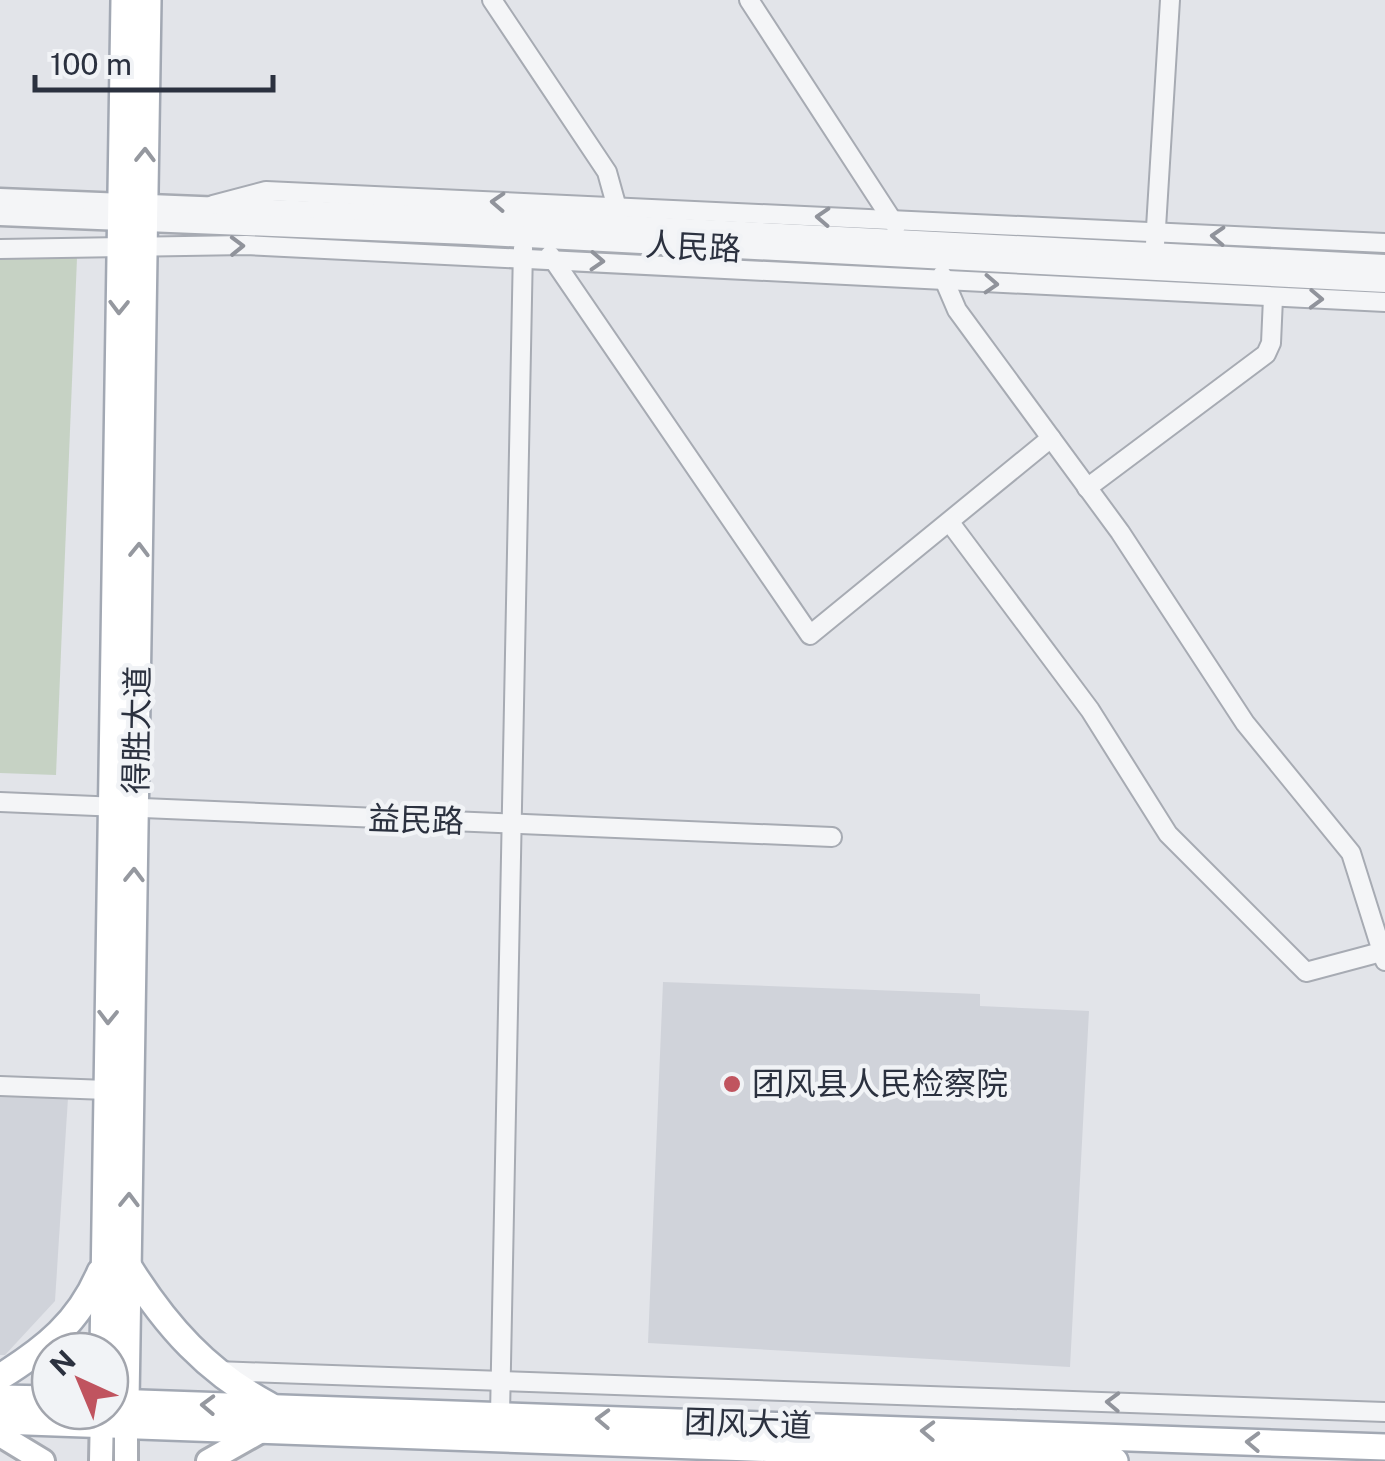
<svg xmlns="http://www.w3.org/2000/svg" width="1385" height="1461" font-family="'Public Sans','Noto Sans SC',sans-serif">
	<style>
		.built { fill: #d0d3da }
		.green { fill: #c6d2c4 }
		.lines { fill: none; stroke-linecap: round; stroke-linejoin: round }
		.minor-casing { stroke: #a7abb3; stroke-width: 22 }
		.tertiary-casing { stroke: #a7abb3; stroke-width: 25 }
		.secondary-casing { stroke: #a7abb3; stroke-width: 28 }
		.primary-casing { stroke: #a2a8b3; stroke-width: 30 }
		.minor { stroke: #f4f5f7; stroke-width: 18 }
		.tertiary { stroke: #f4f5f7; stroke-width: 20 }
		.secondary { stroke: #fff; stroke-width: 22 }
		.primary { stroke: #fff; stroke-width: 25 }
		.oneway { stroke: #95989f }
		.oneway2 { stroke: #90939b }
		.poi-dot { fill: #c0545f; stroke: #f1f3f6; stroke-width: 4 }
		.labels { text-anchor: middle; stroke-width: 9; stroke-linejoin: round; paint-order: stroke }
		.street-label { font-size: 32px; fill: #2b313f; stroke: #f1f3f6 }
		.poi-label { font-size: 32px; fill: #2b313f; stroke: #f1f3f6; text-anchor: start }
	</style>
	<rect width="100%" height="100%" fill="#e2e4e9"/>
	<g class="built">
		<polygon points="663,982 980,994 980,1006 1089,1011 1070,1367 648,1343"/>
		<polygon points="0,1096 68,1098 55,1301 5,1355 0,1355"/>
	</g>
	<polygon class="green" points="0,256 77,258 56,775 0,773"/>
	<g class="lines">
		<defs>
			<g id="minor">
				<polyline points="492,0 607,172 617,208"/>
				<polyline points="749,0 896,226"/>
				<polyline points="213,205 266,191 1385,243"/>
				<polyline points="1155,244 1170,0"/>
				<polyline points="0,249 246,245 1385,302"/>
				<polyline points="550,255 810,635 1051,438"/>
				<polyline points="942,275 957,310 1120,532 1245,723 1351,853 1385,961"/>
				<polyline points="1087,488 1266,354 1271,343 1273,298"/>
				<polyline points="951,524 1090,710 1168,834 1306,972 1381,952"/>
				<polyline points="0,802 832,837"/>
				<polyline points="0,1086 107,1090"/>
				<polyline points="216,1371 1385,1412"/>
				<polyline points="500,1415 523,248"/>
			</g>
			<g id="tertiary">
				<polyline points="0,199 470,218 1385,265"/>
				<polyline points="0,215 469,234 1385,282"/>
			</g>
			<g id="secondary">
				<polyline points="0,1435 43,1461"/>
				<polyline points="101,1461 102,1411"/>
				<polyline points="126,1461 126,1410"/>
				<polyline points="208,1461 263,1430"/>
			</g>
			<g id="primary">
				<path d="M129 1267C166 1326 207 1372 269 1405"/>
				<polyline points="103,1351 124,0"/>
				<path d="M0 1377C45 1349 79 1322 100 1272"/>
				<polyline points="0,1398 50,1399"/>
				<polyline points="111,1402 1385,1447"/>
				<polyline points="126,1402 148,0"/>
				<polyline points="0,1421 1115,1461"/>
			</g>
		</defs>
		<use href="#minor" class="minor-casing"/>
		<use href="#tertiary" class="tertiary-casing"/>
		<use href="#secondary" class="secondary-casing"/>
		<use href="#primary" class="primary-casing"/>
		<use href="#minor" class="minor"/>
		<use href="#tertiary" class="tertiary"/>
		<use href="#secondary" class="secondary"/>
		<use href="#primary" class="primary"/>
	</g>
	<defs><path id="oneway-chevron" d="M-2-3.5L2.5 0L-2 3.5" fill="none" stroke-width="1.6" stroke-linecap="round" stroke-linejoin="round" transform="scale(2.5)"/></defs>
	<g class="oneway">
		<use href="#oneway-chevron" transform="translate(145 155) rotate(-89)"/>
		<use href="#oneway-chevron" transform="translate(119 307) rotate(91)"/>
		<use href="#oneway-chevron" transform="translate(139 550) rotate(-89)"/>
		<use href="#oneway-chevron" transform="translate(134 875) rotate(-89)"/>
		<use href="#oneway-chevron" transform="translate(108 1017) rotate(91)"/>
		<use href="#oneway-chevron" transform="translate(129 1200) rotate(-89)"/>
		<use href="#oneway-chevron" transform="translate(208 1405) rotate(-178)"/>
		<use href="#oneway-chevron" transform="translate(603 1419) rotate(-178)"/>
		<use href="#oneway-chevron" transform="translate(928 1431) rotate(-178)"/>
		<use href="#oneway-chevron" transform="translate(1253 1442) rotate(-178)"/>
	</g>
	<g class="oneway2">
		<use href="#oneway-chevron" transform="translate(498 202) rotate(-177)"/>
		<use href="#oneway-chevron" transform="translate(823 217) rotate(-177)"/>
		<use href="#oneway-chevron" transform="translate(1218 236) rotate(-177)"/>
		<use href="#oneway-chevron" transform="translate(237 246) rotate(-1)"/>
		<use href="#oneway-chevron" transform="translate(597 261) rotate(3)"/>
		<use href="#oneway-chevron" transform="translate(991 284) rotate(3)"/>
		<use href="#oneway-chevron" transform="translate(1316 299) rotate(2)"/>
		<use href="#oneway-chevron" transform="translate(1113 1402) rotate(-178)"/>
	</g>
	<circle class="poi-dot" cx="732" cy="1084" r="10"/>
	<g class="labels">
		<g class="street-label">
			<text transform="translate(693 247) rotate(3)" y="11">人民路</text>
			<text transform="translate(137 730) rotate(-89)" y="11">得胜大道</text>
			<text transform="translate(416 820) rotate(2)" y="11">益民路</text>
			<text transform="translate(748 1424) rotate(2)" y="11">团风大道</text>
		</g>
		<g class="poi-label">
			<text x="752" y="1095">团风县人民检察院</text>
		</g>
	</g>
	<g transform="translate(80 1381) rotate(316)"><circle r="48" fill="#f1f3f6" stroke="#a2a5ad" stroke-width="2.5"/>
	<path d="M0-8L18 38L0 25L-18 38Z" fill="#c0545f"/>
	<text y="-15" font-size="28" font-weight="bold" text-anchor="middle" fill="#2b313f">N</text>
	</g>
	<path d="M35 75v15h238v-15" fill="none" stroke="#2b313f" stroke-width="5"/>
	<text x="50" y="75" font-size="30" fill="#2b313f" stroke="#f1f3f6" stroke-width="8" paint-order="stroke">100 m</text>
</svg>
